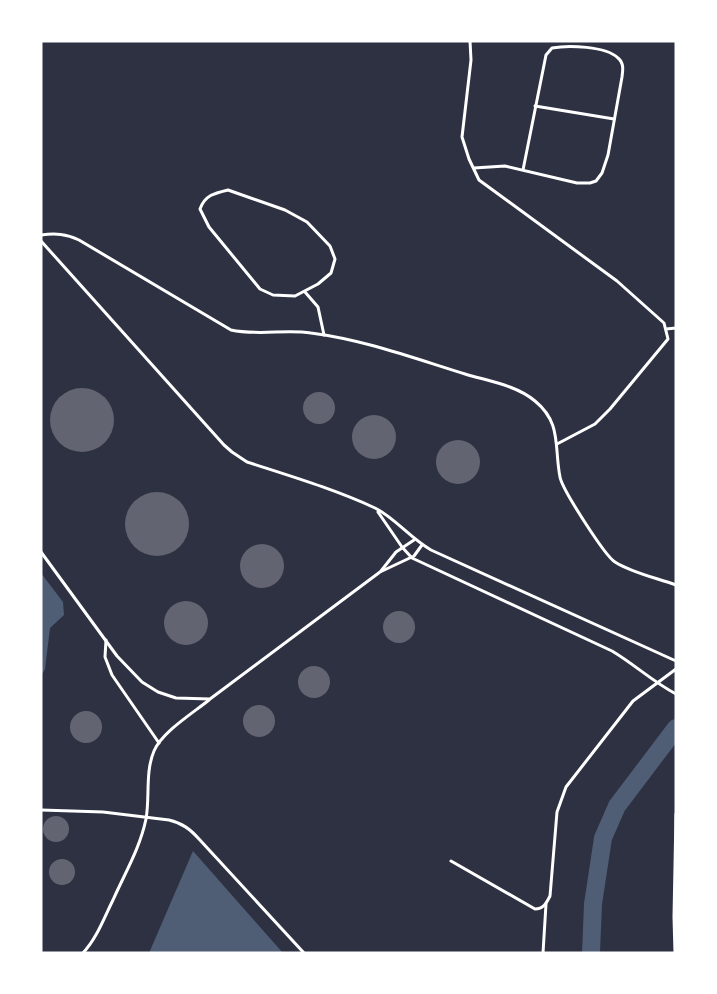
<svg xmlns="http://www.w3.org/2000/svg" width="717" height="994" font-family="'Playfair Display',serif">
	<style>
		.water { fill: #4f5d75 }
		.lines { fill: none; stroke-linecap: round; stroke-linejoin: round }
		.river { stroke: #4f5d75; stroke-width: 18 }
		.building { fill: #626471 }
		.service { stroke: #fff; stroke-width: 3 }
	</style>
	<rect width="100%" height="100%" fill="#2d3142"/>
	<g class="water">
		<polygon points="41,573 63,602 64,615 50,628 45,669 41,676"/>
		<polygon points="193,851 283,953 149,953"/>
		<polygon points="593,904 595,953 585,953"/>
	</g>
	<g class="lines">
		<polyline class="river" points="591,953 593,904 603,838 617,806 676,728"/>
	</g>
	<g class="building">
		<circle cx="82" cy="420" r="32"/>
		<circle cx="319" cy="408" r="16"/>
		<circle cx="374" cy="437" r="22"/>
		<circle cx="458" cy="462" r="22"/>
		<circle cx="157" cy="524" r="32"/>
		<circle cx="262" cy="566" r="22"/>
		<circle cx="186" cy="623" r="22"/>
		<circle cx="399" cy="627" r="16"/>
		<circle cx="314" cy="682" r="16"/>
		<circle cx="259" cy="721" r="16"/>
		<circle cx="86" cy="727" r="16"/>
		<circle cx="56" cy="829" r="13"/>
		<circle cx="62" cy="872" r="13"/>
	</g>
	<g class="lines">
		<g class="service">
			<polyline points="470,41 471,60 462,137 469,159 479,180 617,281 664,323 668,339 610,409 595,424 557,444"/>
			<polyline points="535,106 614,119"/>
			<path d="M474 168 505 166 577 183H590L596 181 602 173 608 155 622 77C623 70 624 63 618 58 606 46 568 45 552 48L546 55 523 170"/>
			<path d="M228 190 285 210 307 222 330 246 335 259 331 273 318 284 295 296 273 295 260 289 209 227 200 209C205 195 215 193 228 190Z"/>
			<path d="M41 235C56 233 66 234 79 240L231 330C258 336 285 329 311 333 365 340 413 358 465 374 488 381 516 385 535 401 562 423 554 447 560 477 562 489 605 556 615 562 632 573 657 578 676 585"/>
			<path d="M41 241 224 445 232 452 247 462C290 476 334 489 375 508 395 518 410 538 431 550L676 661"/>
			<polyline points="305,292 318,307 324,335"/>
			<polyline points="666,329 676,328"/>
			<path d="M378 512 402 547 412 558 612 651C634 664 653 682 676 694"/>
			<polyline points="41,552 117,656 142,682 158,692 176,698 210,699 380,572 414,556 422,545"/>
			<polyline points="381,571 396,552 414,540"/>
			<polyline points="106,640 105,657 112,675 159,743"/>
			<path d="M41 810 103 812 169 820C182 823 190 829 199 839L304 953"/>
			<path d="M451 861 535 909C543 909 546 904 550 896L557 812 566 787 633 701 676 669"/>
			<path d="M83 953C97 938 104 918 113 900 125 873 140 848 146 819 150 797 145 772 154 751 162 732 193 713 209 700"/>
			<polyline points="543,953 546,904"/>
			<polyline points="675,953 674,917 676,814"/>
		</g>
	</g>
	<rect width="717" height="994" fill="none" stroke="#ffffff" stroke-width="85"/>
</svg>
